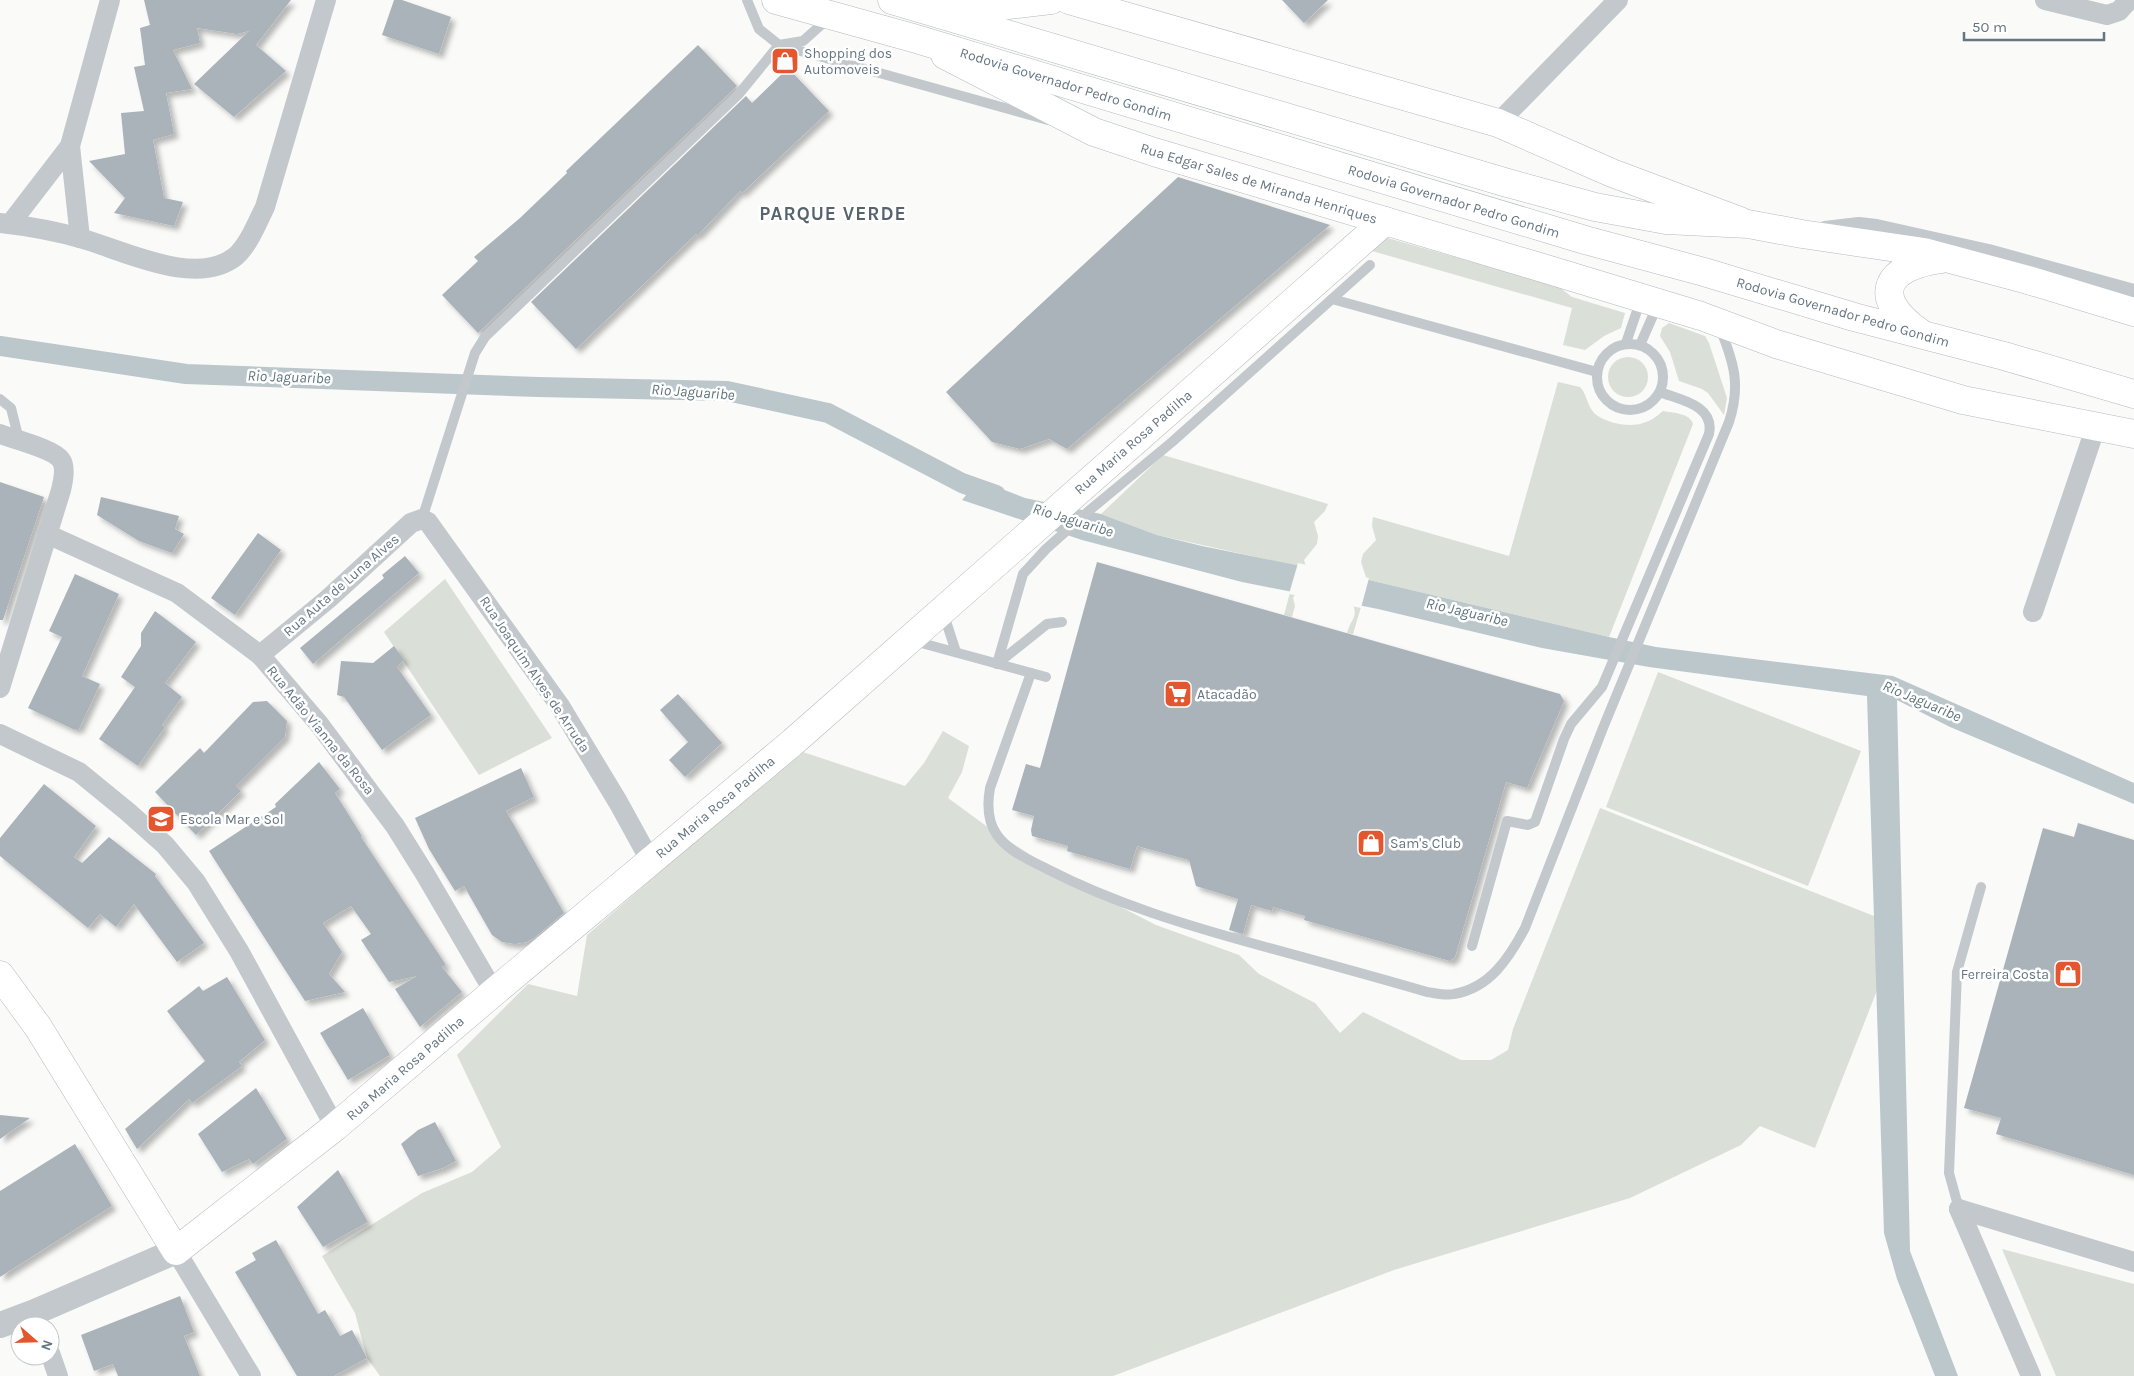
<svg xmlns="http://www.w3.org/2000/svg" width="2134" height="1376" font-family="Karla,sans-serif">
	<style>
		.green { fill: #dadfd7 }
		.water { fill: #bbc7cb }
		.pier { fill: #fafaf8 }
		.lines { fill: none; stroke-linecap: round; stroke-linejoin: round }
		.canal { stroke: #bbc7cb; stroke-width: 20 }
		.building { fill: #aab3b9; filter: url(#shadow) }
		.secondary-casing { stroke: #b3babf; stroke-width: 29 }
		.primary-casing { stroke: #b5babe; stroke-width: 29 }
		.trunk-casing { stroke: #b4b9bd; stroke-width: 29 }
		.service { stroke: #c3c8cc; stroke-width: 10 }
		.minor { stroke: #c3c8cc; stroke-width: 20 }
		.tertiary { stroke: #c3c8cc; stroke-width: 26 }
		.secondary { stroke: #fff; stroke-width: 28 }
		.primary { stroke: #fff; stroke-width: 28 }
		.trunk { stroke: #fff; stroke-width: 28 }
		.labels { text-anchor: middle; stroke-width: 5; stroke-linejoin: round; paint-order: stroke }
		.poi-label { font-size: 14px; fill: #657683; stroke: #fff; text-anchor: start }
		.street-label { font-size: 14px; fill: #657683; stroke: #fff }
		.water-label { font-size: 15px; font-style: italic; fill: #60757c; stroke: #fff }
		.district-label { font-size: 19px; font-weight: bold; letter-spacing: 1px; fill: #57646e; stroke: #fff }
	</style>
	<defs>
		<filter id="shadow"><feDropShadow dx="4.5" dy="4.5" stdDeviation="2.5" flood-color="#0004"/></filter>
	</defs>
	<rect width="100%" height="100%" fill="#fafaf8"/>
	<g class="green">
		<polygon points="1384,237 1558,286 1572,297 1625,313 1621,328 1604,336 1585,350 1563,345 1572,308 1372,251"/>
		<polygon points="1669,323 1705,336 1709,343 1727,398 1724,415 1708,393 1702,389 1679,381 1670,352 1660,336 1662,328"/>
		<circle cx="1628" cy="377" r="20"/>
		<path d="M1558 382 1580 387C1587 394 1587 406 1595 414 1606 423 1630 428 1643 423 1651 421 1657 416 1663 411 1673 413 1690 413 1693 424L1609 637 1369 580 1353 634 1347 633C1351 618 1359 618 1352 602L1366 577 1361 562 1363 554 1376 540 1372 526 1373 517 1509 556Z"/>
		<polygon points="1163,455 1328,504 1325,511 1314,522 1318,536 1317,544 1304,560 1308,573 1293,598 1295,606 1292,617 1284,615 1297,566 1157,535 1101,514"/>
		<polygon points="445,579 552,738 479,775 384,632"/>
		<polygon points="1658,672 1861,751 1808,886 1606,807"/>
		<polygon points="943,731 969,746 962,772 948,798 989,828 1076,884 1156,925 1239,955 1259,974 1315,1003 1340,1033 1363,1012 1461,1060 1491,1060 1508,1050 1513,1029 1600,808 1902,927 1815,1148 1760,1126 1741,1145 1630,1198 1394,1270 1113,1376 380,1376 367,1358 355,1313 322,1256 422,1193 472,1172 501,1147 457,1055 528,984 577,996 587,935 800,751 905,786 924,763"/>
		<polygon points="2002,1249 2134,1284 2134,1376 2056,1376"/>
	</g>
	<polygon class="water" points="979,480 1025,498 1101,514 1157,535 1202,546 1369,580 1609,637 1656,647 1893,676 2134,783 2134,804 1950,727 1897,700 1910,1251 1958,1376 1935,1376 1897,1279 1884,1233 1867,696 1649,667 1542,648 1378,609 1242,582 1082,540 962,500"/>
	<polygon class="pier" points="1298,563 1369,578 1361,608 1289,594"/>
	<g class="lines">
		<polyline class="canal" points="0,346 186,374 538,387 727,391 828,413 962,483 996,495"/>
	</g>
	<g class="building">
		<polygon points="144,0 291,0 256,45 286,71 234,117 194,84 249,31 237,34 197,28 200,43 173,50 192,89 166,93 174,134 153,140 164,198 183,202 174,226 114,213 125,198 89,161 125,154 121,113 144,111 134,67 145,65 140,28 150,25"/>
		<polygon points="394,0 402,0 451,17 439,54 382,35"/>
		<polygon points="1282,0 1328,0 1304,23"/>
		<polygon points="698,45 737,86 478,333 442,295 478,261 474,257 520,218 567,173 566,171"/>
		<polygon points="788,68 829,111 742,193 740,191 697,236 696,234 576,349 531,302 746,96 752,103"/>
		<polygon points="1178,177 1330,225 1067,449 1049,439 1020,449 992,442 946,392"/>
		<polygon points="0,482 44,497 3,620 0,620"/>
		<polygon points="101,497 179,516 175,529 184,534 172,553 139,541 97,515"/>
		<polygon points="258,533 281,550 235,615 211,598"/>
		<polygon points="405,556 419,573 313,664 300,648 384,578 382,575"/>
		<polygon points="1097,562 1560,694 1564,701 1527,788 1506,782 1455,957 1450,961 1304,920 1305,916 1273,907 1272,911 1251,905 1243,934 1229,930 1238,899 1196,886 1189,860 1137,846 1130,869 1067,851 1068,846 1032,836 1031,830 1034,816 1012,810 1026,764 1040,768"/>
		<polygon points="75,574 119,594 82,676 100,684 79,729 73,729 28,708 62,637 49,631"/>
		<polygon points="155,611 196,642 165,683 182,697 162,725 165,727 138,766 99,739 135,687 121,677 141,646 141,633"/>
		<polygon points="394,646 404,660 397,667 431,715 382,750 344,697 337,695 341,661 373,663"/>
		<polygon points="678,694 722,743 685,777 669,760 688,742 660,710"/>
		<polygon points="267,701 287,721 285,737 236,786 241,791 196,835 155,792 200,748 204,753 253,702"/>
		<polygon points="319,762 340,789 335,793 362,836 361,837 446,965 442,967 462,992 420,1027 395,989 417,976 389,982 361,940 371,934 351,906 323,923 342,952 329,974 345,992 305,1001 209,851 276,807 275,804"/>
		<polygon points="521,768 534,797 506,811 564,913 534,938 527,942 515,944 502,942 492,935 464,886 455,891 429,849 415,818"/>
		<polygon points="44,784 96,826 74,857 82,863 109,837 156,874 155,876 204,943 177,962 134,904 116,927 100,914 88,928 0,856 0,838"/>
		<polygon points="2078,823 2134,840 2134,1175 1996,1134 2001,1118 1964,1108 2043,828 2074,837"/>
		<polygon points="227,977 265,1040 239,1062 242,1066 192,1103 189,1099 137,1149 125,1129 205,1061 167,1011 199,986 203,991"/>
		<polygon points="363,1008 390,1055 348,1080 320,1033"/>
		<polygon points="256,1088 287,1139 253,1164 249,1159 222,1172 198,1134"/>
		<polygon points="0,1115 30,1118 0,1139"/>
		<polygon points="435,1122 456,1161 443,1168 418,1176 401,1144 418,1130"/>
		<polygon points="75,1144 112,1206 0,1277 0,1191"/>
		<polygon points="338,1170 368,1222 323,1247 297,1207"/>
		<polygon points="276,1240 318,1314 325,1310 340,1336 352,1330 367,1358 334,1376 297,1376 235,1272 256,1260 252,1253"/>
		<polygon points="180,1296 194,1332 184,1336 200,1376 118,1376 113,1364 94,1371 81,1335"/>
	</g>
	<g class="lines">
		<defs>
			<g id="secondary">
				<polyline points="945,55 1094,132 1154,152 1546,269 1701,316 1776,344 1963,400 2134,434"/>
				<polyline points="0,975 38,1027 176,1251 335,1127 494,992 793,742 1385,221"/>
			</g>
			<polyline id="primary" points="1069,0 1498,123 1612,173 1740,221"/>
			<g id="trunk">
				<polyline points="776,0 913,38 1585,240 1704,272 1854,317 2004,356 2134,394"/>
				<polyline points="892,0 1504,182 1595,207 1666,220 1748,224 1802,234 1924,252 2028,280 2134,312"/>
				<polyline points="948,12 1051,0"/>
				<path d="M1919 332C1869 297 1886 266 1941 259"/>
			</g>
		</defs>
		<use href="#secondary" class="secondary-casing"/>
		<use href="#primary" class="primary-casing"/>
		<use href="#trunk" class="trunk-casing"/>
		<g class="service">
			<polyline points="747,0 759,29 779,45 1048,120"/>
			<polyline points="1332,299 1597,372"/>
			<polyline points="1626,343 1641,299"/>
			<circle cx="1630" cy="377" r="33"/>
			<polyline points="1640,345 1658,304"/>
			<polyline points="0,399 11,408 19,440"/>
			<polyline points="422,519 475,353 485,337 738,95 779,45 803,41 830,17"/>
			<polyline points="943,612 956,652"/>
			<polyline points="914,641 1046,677"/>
			<polyline points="997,664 1023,574 1046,549 1091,509 1172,442 1370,265"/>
			<polyline points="997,664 1047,624 1062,622"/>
			<path d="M1031 673 990 788C987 805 987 821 997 835 1008 851 1031 861 1047 869 1115 904 1189 926 1262 946 1317 961 1372 976 1427 992 1435 993 1446 996 1454 994 1490 988 1509 958 1525 928L1603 728 1729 422C1741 385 1734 363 1720 328"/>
			<path d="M1472 946 1507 821 1528 825 1535 822 1564 739 1571 724 1602 687 1709 434C1715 405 1680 400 1660 392"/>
			<polyline points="1959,1209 1949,1173 1957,972 1981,887"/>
		</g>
		<g class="minor">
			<polyline points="2045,0 2107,15 2119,11 2129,0"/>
			<polyline points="1498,123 1618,0"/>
			<path d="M0 223C27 226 56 231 83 239 125 251 197 288 236 256 249 244 257 223 265 207L326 0"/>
			<polyline points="10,224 70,146"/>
			<polyline points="1825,231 1859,227 1876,229 1988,254 2134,294"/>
			<polyline points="80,238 70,146 110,0"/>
			<path d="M0 434C13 439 54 449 61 460 66 467 63 482 61 490L0 688"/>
			<polyline points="47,534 177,593 260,655 319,724 395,826 425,874 494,992"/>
			<polyline points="2033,612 2096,426"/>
			<polyline points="260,655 328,599 411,523 422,519 428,522 560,706 618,802 651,862"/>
			<polyline points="0,734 79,772 128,812 165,845 196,882 239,951 335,1127"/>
			<polyline points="1959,1209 2134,1262"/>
			<polyline points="1959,1209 2031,1376"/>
			<polyline points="176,1251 251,1376"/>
			<polyline points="50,1353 58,1376"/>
		</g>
		<polyline class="tertiary" points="0,1325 35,1312 176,1251"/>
		<use href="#secondary" class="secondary"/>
		<use href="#primary" class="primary"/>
		<use href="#trunk" class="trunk"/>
	</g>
	<defs>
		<symbol id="shop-square" viewBox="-11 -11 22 22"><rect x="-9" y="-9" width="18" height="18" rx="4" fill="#e4572e" stroke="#fff"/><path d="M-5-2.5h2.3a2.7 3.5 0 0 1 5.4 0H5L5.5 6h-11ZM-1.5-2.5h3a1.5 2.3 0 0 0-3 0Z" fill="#fff"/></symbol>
		<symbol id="supermarket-square" viewBox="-11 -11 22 22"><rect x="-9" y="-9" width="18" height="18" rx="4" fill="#e4572e" stroke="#fff"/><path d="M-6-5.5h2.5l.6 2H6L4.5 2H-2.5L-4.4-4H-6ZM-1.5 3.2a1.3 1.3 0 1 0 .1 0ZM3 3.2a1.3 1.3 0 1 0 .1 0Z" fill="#fff"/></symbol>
		<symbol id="school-square" viewBox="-11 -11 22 22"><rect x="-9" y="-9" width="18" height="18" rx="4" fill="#e4572e" stroke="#fff"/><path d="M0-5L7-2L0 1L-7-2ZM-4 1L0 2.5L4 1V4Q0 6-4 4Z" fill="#fff"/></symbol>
	</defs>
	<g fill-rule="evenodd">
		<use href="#shop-square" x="769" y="45" width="32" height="32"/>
		<use href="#supermarket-square" x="1162" y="678" width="32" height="32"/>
		<use href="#school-square" x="145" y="803" width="32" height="32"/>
		<use href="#shop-square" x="1355" y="827" width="32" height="32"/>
		<use href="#shop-square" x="2052" y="958" width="32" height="32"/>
	</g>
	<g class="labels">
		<g class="poi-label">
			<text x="804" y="58">Shopping dos<tspan x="804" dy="16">Automoveis</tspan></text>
			<text x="1197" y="699">Atacadão</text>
			<text x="180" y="824">Escola Mar e Sol</text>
			<text x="1390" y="848">Sam's Club</text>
			<text x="2049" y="979" text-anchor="end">Ferreira Costa</text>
		</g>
		<g class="street-label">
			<text transform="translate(1066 84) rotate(17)" y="5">Rodovia Governador Pedro Gondim</text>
			<text transform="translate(1259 183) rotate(17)" y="5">Rua Edgar Sales de Miranda Henriques</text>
			<text transform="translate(1454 201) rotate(17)" y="5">Rodovia Governador Pedro Gondim</text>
			<text transform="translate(1843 312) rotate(16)" y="5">Rodovia Governador Pedro Gondim</text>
			<text transform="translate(1133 442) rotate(-41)" y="5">Rua Maria Rosa Padilha</text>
			<text transform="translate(341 585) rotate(-41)" y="5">Rua Auta de Luna Alves</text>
			<text transform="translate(535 674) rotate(56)" y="5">Rua Joaquim Alves de Arruda</text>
			<text transform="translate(321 730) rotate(51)" y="5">Rua Adão Vianna da Rosa</text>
			<text transform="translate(715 807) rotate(-40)" y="5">Rua Maria Rosa Padilha</text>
			<text transform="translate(405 1068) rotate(-41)" y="5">Rua Maria Rosa Padilha</text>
		</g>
		<g class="water-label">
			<text transform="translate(289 377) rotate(2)" y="5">Rio Jaguaribe</text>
			<text transform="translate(693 392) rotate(4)" y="5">Rio Jaguaribe</text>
			<text transform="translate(1073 520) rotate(17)" y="5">Rio Jaguaribe</text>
			<text transform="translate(1467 612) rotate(13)" y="5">Rio Jaguaribe</text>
			<text transform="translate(1922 701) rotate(23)" y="5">Rio Jaguaribe</text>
		</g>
		<g class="district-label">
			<text x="833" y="220">PARQUE VERDE</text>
		</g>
	</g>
	<g transform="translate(35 1341) rotate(110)"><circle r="24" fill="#ffffff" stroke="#c1c8cd"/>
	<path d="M0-4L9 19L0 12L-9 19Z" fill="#e4572e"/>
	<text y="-8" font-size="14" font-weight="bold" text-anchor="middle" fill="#657683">N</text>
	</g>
	<path d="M1964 32v8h140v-8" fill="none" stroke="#657683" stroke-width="2.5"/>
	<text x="1972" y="32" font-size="15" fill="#657683" stroke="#ffffff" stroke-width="4" paint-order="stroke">50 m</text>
</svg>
